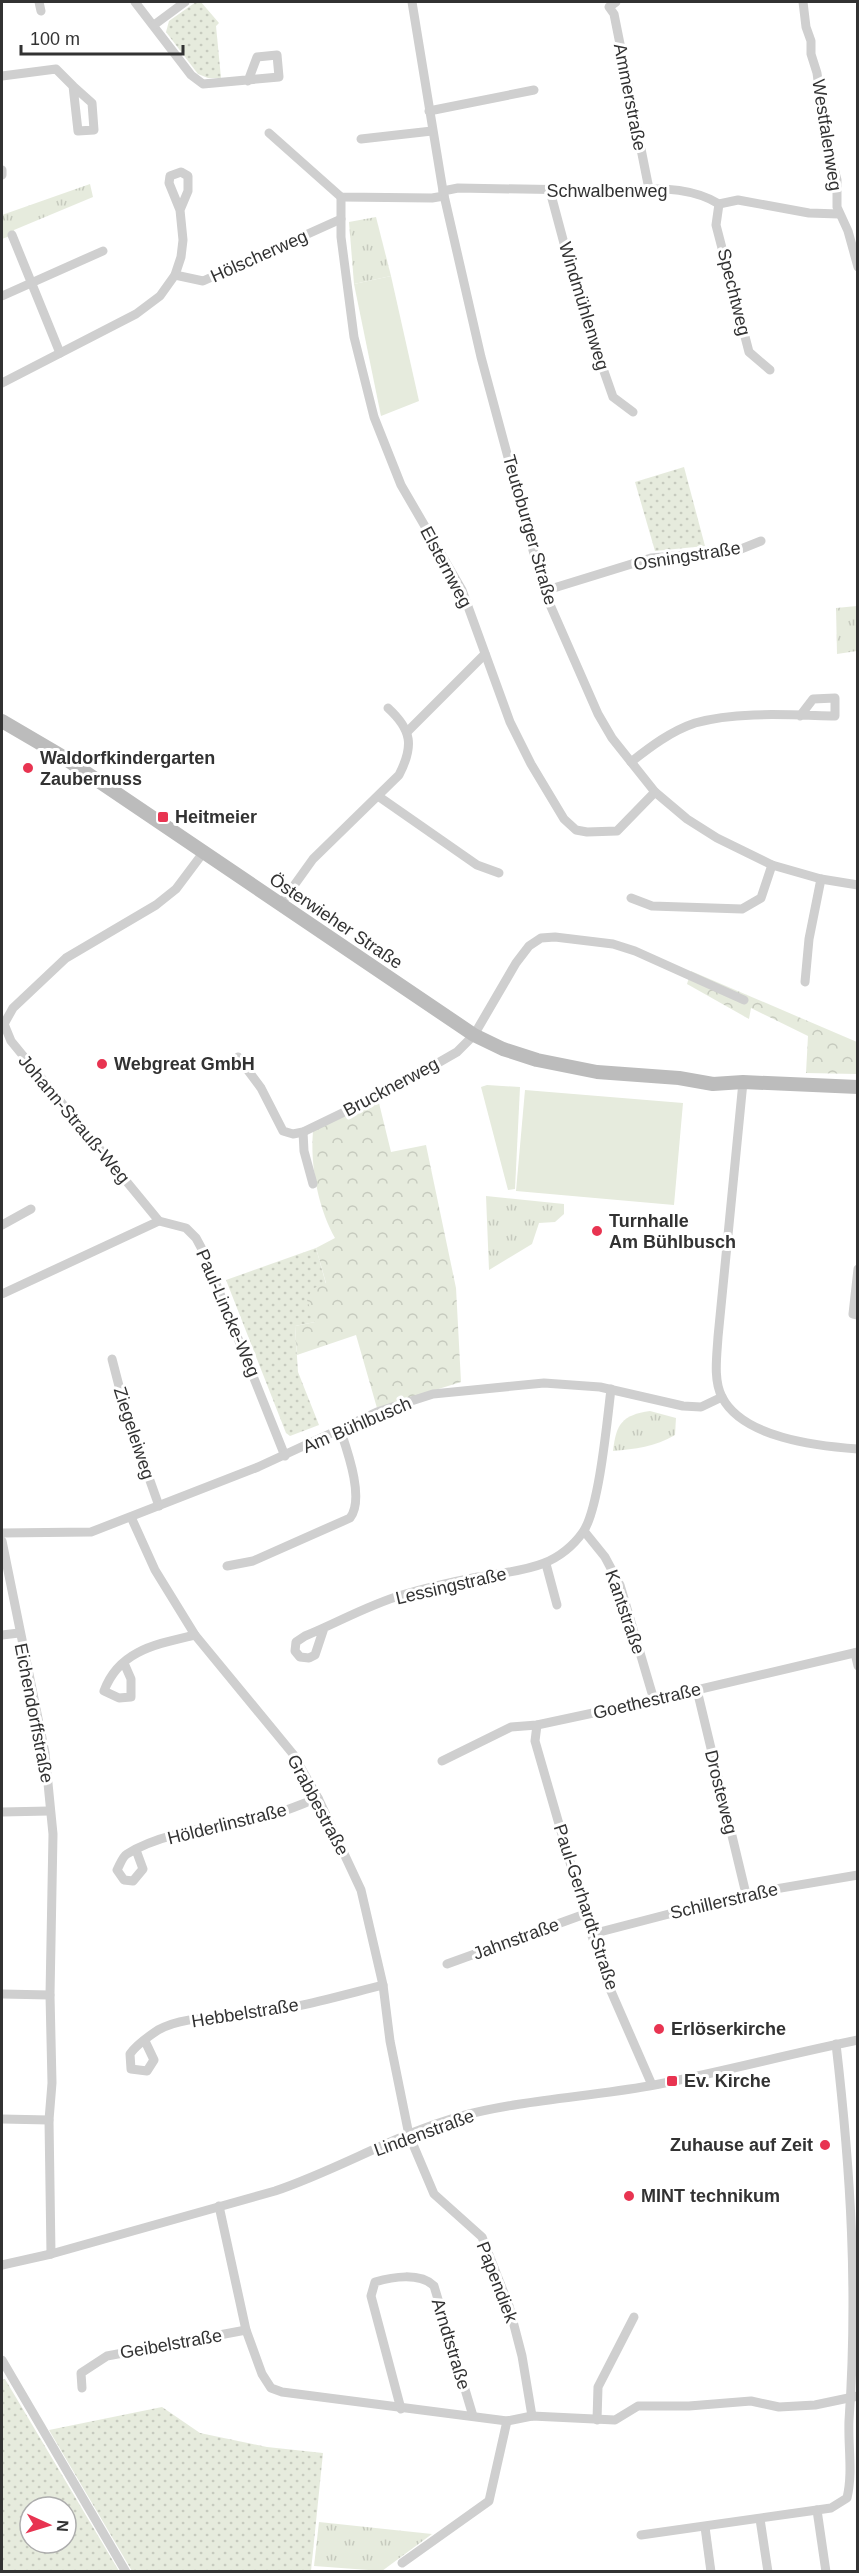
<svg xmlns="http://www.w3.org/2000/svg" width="859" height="2573" font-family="Helvetica,sans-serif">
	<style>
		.grass { fill: url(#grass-dots); fill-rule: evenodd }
		.forest { fill: url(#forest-crowns) }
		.park { fill: url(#park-tufts) }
		.pitch { fill: #e6ebdd }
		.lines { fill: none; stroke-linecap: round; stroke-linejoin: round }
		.street { stroke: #cfcfcf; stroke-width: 9 }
		.secondary { stroke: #bcbcbc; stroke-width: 14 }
		.poi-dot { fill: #e83451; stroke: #fff; stroke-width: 2 }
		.labels { text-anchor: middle; stroke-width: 6; stroke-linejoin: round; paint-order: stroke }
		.street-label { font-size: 18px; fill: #323232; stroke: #fff }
		.poi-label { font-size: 18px; font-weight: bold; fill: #323232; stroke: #fff; text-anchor: start }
	</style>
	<defs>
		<pattern id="grass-dots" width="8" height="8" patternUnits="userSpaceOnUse" patternTransform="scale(1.5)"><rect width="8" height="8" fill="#e6ebdd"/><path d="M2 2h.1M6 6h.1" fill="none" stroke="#c6cabe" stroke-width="1.8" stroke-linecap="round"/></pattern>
		<pattern id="forest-crowns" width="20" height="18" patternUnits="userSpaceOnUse" patternTransform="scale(1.5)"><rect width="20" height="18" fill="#e6ebdd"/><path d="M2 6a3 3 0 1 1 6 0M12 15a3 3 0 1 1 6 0" fill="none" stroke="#c6cabe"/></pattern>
		<pattern id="park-tufts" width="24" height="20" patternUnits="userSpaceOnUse" patternTransform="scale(1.5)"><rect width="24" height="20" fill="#e6ebdd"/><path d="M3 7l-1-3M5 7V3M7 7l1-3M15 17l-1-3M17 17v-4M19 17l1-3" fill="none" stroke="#c6cabe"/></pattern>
	</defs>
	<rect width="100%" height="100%" fill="#fff"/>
	<g class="grass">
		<polygon points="196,2 201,2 219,23 216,26 221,78 208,78 198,74 166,32 169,21"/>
		<polygon points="684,467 705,546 655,551 635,482"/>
		<polygon points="316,1248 326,1284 315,1322 295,1326 298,1372 319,1425 290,1436 286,1433 226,1280"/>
		<path d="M5 2379 119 2571H2V2380ZM30 2507H66V2543H30Z"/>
		<polygon points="162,2407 200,2433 267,2447 323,2453 311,2571 132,2571 49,2430"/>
	</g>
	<g class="forest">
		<polygon points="691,971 857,1042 857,1074 806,1073 808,1036 751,1008 749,1019 687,984"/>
		<path d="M378 1099 391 1152 426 1145 456 1288 461 1382 377 1408 356 1335 297 1355 295 1326 315 1322 307 1300 312 1289 326 1283 316 1248 335 1238C318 1208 310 1165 313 1131Z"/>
	</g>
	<g class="park">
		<polygon points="90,184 93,197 14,230 15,234 2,239 2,215"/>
		<polygon points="376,217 391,276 354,284 349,222"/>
		<polygon points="857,606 857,651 837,654 836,608"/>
		<polygon points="486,1196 564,1204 564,1214 555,1222 539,1223 532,1244 489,1270"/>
		<path d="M650 1411 676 1418 675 1435C655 1447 635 1449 613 1451 616 1424 622 1415 650 1411Z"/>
		<polygon points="319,2522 432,2534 382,2571 314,2566"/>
	</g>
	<g class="pitch">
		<polygon points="391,276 419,401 381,416 354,284"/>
		<polygon points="487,1085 520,1087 515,1189 508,1190 481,1087"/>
		<polygon points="525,1090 683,1103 674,1205 516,1191"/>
	</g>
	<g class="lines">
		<g class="street">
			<polyline points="39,2 41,11"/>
			<polyline points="135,2 191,75 203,84 279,77 277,55 257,57 248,81"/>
			<polyline points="412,2 443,191 481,357 544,591 598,714 612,738 655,792 687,819 717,838 772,865 821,879 858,885"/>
			<polyline points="616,2 609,7 614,14 649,189"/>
			<polyline points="803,2 806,27 811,41 811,54 817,73 823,118 829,136 829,150 837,180 837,207 848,231 858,267"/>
			<polyline points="154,25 185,2"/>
			<polyline points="2,76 56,69 73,86 78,131 94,130 92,103 73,86"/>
			<polyline points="429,111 534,90"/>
			<polyline points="269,133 341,197 432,198 444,196"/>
			<polyline points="361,139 432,131"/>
			<polyline points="2,170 2,175"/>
			<path d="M443 191 458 188 636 191C662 186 697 190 719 204L738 200 809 213 839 214"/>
			<polyline points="550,191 580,303 613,397 633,412"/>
			<polyline points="341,197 341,237 354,337 374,417 401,485 462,590 510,722 531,764 564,819 576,830 587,832 617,831 655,792"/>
			<polyline points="719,204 716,225 749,352 770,370"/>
			<polyline points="12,235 60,353"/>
			<polyline points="175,275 203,281 341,219"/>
			<polyline points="2,296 103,251"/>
			<polyline points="2,383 136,314 160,296 175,275 181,257 183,240 180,210 169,183 170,176 181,172 188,176 188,191 180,210"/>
			<polyline points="544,591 651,558 736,551 761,541"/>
			<polyline points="407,732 485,654"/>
			<path d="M631 762C650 747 671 731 695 723 737 711 791 715 835 716V698L813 699 800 716"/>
			<polyline points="378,796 477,865 499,873"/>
			<polyline points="631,898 652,906 742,909 761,898 772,865"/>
			<path d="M280 905 313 859 399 775C414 746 412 730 388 708"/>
			<polyline points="805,982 809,939 821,879"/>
			<polyline points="238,1057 261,1088 283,1131 293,1134 303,1132 396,1087 457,1052 474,1035 516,963 529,946 541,938 555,937 613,944 635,951 744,1000"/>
			<path d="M743 1082 718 1337C717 1355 713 1380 722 1397 743 1438 817 1446 858 1449"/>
			<polyline points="303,1132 304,1151 313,1184"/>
			<polyline points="159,1221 11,1041 4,1024 13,1008 66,958 156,905 176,889 203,853"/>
			<polyline points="2,1225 31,1209"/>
			<polyline points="858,1269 853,1314 858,1315"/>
			<polyline points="2,1294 159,1221 186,1228 196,1238 203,1251 285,1456"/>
			<polyline points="112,1359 126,1413 159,1506"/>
			<polyline points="131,1517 155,1570 195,1635 293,1754 318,1798 361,1890 383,1985 390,2041 409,2135 434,2194 482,2237 509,2306 522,2356 532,2416"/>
			<polyline points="584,1531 605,1557 620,1585 654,1700"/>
			<polyline points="2,1533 91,1532 258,1467 377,1412 433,1394 544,1383 600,1387 683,1406 701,1407 722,1397"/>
			<polyline points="2,1541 45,1753 53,1834 50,1995 52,2083 49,2120 51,2254"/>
			<polyline points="546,1564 557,1605"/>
			<path d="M227 1566 253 1561 350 1518C365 1499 347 1450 340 1429"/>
			<path d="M324 1628 315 1655 309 1658 300 1657 295 1651 296 1642 305 1636C337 1623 368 1605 402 1595 426 1588 452 1582 478 1577 519 1570 556 1570 583 1532 599 1509 607 1422 611 1389"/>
			<polyline points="2,1635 19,1633"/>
			<polyline points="855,1653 858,1666"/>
			<path d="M124 1663 131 1679V1697L119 1698 104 1691C119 1650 157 1644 195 1635"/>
			<polyline points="697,1690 746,1894"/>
			<polyline points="537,1725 535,1741 585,1914 607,1982 652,2085"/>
			<polyline points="442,1761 511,1727 537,1725 654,1700 858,1652"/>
			<polyline points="2,1812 49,1811"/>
			<path d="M136 1850 143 1869 133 1881 124 1880 117 1870C120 1865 122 1857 127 1854 167 1829 229 1826 274 1814 289 1810 304 1803 318 1798"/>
			<polyline points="592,1934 746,1894 858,1875"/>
			<polyline points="447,1964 585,1914"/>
			<polyline points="2,1994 50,1995"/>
			<path d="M145 2041 154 2060 147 2071 131 2069 130 2054C136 2045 149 2036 158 2030 185 2015 219 2019 248 2015 294 2009 339 1996 383 1985"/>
			<polyline points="2,2119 49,2120"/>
			<polyline points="219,2206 246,2330 262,2374 271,2388 282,2392 507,2421 532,2416 615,2420 638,2406 689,2406 751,2401 779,2407 815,2405 858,2396"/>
			<path d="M2 2265 51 2254 275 2191C338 2170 396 2134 461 2116 522 2100 586 2097 649 2086 719 2073 788 2054 858 2040"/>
			<polyline points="2,2360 126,2572"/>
			<polyline points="82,2388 81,2373 107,2356 246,2330"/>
			<path d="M401 2409 371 2296 375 2282C392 2277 420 2272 434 2286L473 2416"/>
			<polyline points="597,2420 598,2387 634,2317"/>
			<polyline points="817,2510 826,2572"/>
			<polyline points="760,2519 768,2572"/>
			<polyline points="705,2527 711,2572"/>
			<path d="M641 2535 817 2510 831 2508 847 2498C853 2473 848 2447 849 2421 858 2292 851 2173 836 2044"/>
			<polyline points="402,2563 489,2501 507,2421"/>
		</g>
		<polyline class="secondary" points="2,721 60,755 474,1035 503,1049 537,1060 597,1072 679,1078 713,1084 743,1082 858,1087"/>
	</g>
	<g class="poi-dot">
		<circle cx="28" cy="768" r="6"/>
		<rect x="157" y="811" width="12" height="12" rx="3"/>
		<circle cx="102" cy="1064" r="6"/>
		<circle cx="597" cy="1231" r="6"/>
		<circle cx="659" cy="2029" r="6"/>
		<rect x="666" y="2075" width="12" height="12" rx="3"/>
		<circle cx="825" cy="2145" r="6"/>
		<circle cx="629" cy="2196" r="6"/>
	</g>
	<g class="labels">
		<g class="street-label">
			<text transform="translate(630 97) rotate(79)" y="6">Ammerstraße</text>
			<text transform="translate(827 135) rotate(81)" y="6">Westfalenweg</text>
			<text x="607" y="197">Schwalbenweg</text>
			<text transform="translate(259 256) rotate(-24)" y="6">Hölscherweg</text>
			<text transform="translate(734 292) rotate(76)" y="6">Spechtweg</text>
			<text transform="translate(584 306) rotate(73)" y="6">Windmühlenweg</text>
			<text transform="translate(530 530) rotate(74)" y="6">Teutoburger Straße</text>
			<text transform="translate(687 556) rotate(-9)" y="6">Osningstraße</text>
			<text transform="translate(446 567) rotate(62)" y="6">Elsternweg</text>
			<text transform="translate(336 921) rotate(34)" y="6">Österwieher Straße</text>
			<text transform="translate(391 1087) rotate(-28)" y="6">Brucknerweg</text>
			<text transform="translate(74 1119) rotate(50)" y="6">Johann-Strauß-Weg</text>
			<text transform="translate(228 1313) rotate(67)" y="6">Paul-Lincke-Weg</text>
			<text transform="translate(357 1425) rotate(-23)" y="6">Am Bühlbusch</text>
			<text transform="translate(134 1433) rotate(72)" y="6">Ziegeleiweg</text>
			<text transform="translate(451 1586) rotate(-13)" y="6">Lessingstraße</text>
			<text transform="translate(625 1612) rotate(71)" y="6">Kantstraße</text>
			<text transform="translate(647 1701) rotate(-13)" y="6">Goethestraße</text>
			<text transform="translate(34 1713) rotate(79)" y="6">Eichendorffstraße</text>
			<text transform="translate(721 1792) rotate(76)" y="6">Drosteweg</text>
			<text transform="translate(318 1805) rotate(62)" y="6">Grabbestraße</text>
			<text transform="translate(227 1824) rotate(-14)" y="6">Hölderlinstraße</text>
			<text transform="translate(724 1901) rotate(-13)" y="6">Schillerstraße</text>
			<text transform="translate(586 1907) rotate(72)" y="6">Paul-Gerhardt-Straße</text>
			<text transform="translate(516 1939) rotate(-20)" y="6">Jahnstraße</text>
			<text transform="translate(245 2013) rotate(-9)" y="6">Hebbelstraße</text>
			<text transform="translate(424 2133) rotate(-20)" y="6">Lindenstraße</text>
			<text transform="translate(497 2282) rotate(69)" y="6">Papendiek</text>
			<text transform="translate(171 2344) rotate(-10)" y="6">Geibelstraße</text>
			<text transform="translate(451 2344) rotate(73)" y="6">Arndtstraße</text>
		</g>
		<g class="poi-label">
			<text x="40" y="764">Waldorfkindergarten<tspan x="40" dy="21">Zaubernuss</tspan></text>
			<text x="175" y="823">Heitmeier</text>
			<text x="114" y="1070">Webgreat GmbH</text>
			<text x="609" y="1227">Turnhalle<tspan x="609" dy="21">Am Bühlbusch</tspan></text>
			<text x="671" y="2035">Erlöserkirche</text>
			<text x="684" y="2087">Ev. Kirche</text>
			<text x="813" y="2151" text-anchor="end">Zuhause auf Zeit</text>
			<text x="641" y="2202">MINT technikum</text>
		</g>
	</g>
	<rect width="859" height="2573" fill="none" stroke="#323232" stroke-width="6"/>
	<g transform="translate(48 2525) rotate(94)"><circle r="28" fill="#ffffff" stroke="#adadad" stroke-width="1.5"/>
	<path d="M0-4.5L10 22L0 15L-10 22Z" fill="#e83451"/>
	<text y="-9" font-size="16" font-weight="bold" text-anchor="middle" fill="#323232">N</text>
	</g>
	<path d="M21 45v9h162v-9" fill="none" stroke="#323232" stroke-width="3"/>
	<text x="30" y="45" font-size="18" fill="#323232" stroke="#ffffff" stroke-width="4.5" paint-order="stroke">100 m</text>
</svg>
